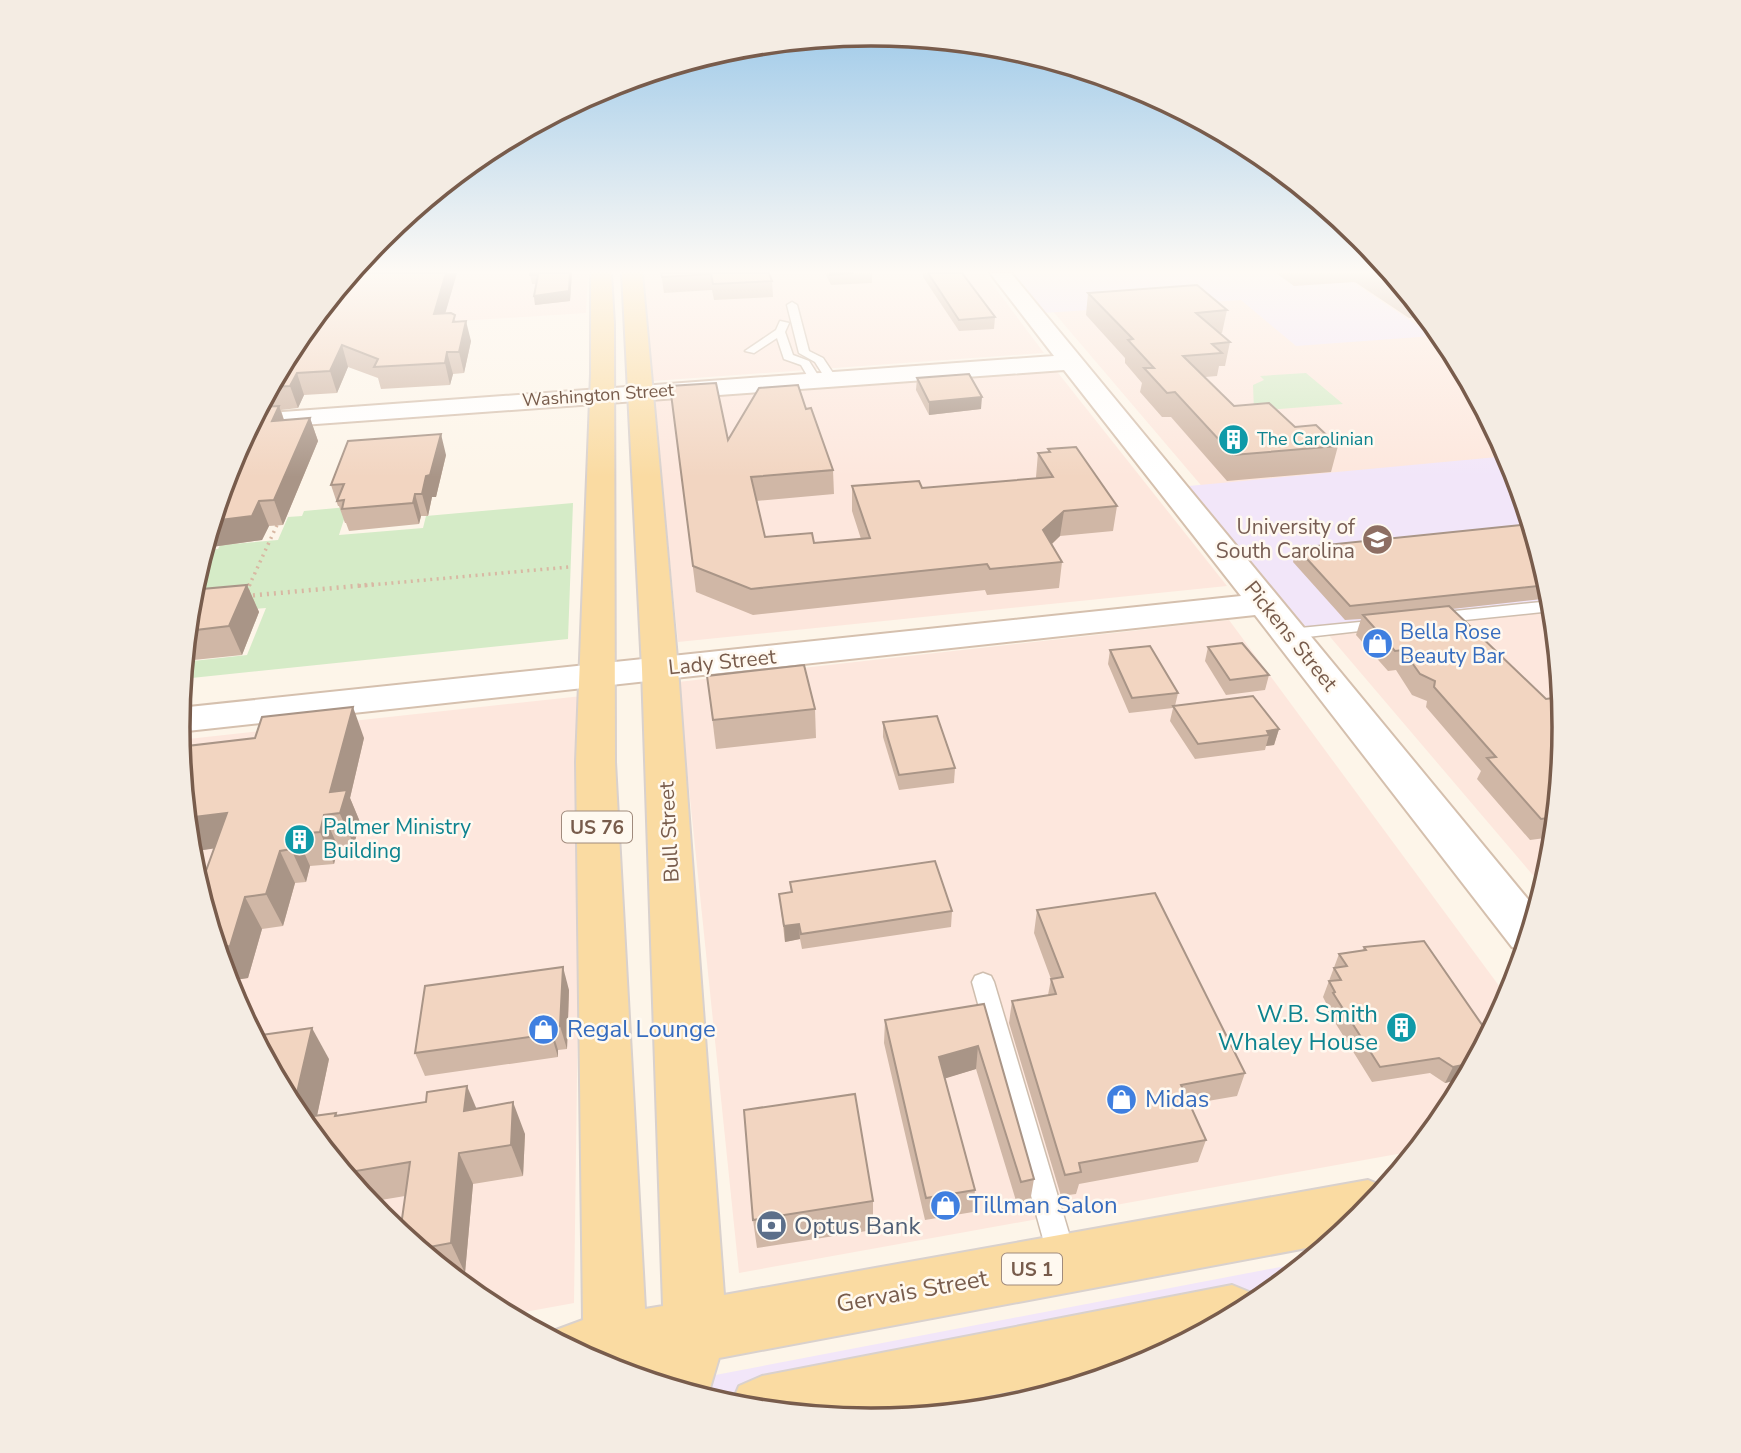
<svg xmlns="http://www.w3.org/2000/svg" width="1741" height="1453" font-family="'Nunito Sans',sans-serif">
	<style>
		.commercial { fill: #fde7dd }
		.education { fill: #f2e6f9 }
		.green { fill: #d5ebc7 }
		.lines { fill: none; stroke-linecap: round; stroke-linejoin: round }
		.lane-casing { stroke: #cfbeae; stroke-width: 3 }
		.secondary-casing { stroke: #d5c0ae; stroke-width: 4 }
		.primary-casing { stroke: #d9d1cd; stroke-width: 4 }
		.path-far1 { stroke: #d8b8a3; stroke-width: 3.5; stroke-dasharray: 2 4.5; stroke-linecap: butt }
		.path { stroke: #d8b8a3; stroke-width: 4.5; stroke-dasharray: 2 5; stroke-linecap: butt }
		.lane { fill: #fff; fill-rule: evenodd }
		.secondary { fill: #fff; fill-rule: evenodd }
		.primary { fill: #fadba2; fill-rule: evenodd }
		.wall { fill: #d0b7a6 }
		.shaded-wall { fill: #a99587 }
		.building { fill: #f2d5c1; stroke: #a99587; stroke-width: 2 }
		.labels { text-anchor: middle; stroke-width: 5; stroke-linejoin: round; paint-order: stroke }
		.far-street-label { font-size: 18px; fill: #785c4c; stroke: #fff9f0 }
		.far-culture-label { font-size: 18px; fill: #0d838f; stroke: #fff9f0; text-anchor: start }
		.shield { fill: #fff9f0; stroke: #a08b7d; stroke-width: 2 }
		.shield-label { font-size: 19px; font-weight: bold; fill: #785c4c }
		.education-label { font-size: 21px; fill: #785e54; stroke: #fff9f0; text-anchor: end }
		.shop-label { font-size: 21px; fill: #366cbe; stroke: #fff9f0; text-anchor: start }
		.street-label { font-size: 21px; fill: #785c4c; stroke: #fff9f0 }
		.culture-label { font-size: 21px; fill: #0d838f; stroke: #fff9f0; text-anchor: start }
		.near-culture-label { font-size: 24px; fill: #0d838f; stroke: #fff9f0; text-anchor: end }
		.near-shop-label { font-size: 24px; fill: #366cbe; stroke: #fff9f0; text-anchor: start }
		.near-service-label { font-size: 24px; fill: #4e5e75; stroke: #fff9f0; text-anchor: start }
		.near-street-label { font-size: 24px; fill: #785c4c; stroke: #fff9f0 }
		.rim { fill: none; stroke: #785c4c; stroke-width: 3.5 }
	</style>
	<rect width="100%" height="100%" fill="#fdf5e9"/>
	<g class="commercial">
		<polygon points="350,273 588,273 586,313 443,322"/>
		<polygon points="644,273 984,273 1044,353 653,381"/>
		<polygon points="1339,273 1391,273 1447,342 1511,462 1551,592 1564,727 1550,862 1543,887 1051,309"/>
		<polygon points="1055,369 1227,586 678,642 654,401"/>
		<polygon points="1229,620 1508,998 1447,1112 1414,1151 739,1273 678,682"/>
		<polygon points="582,696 574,1303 508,1315 485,1303 380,1216 294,1111 230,991 190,861 179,740"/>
	</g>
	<g class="education">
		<polygon points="996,273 1340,273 1433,336 1296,346 1241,300 1028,314"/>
		<polygon points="1508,456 1551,602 1298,631 1178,487"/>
		<polygon points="1306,1262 1255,1303 1135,1367 1005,1407 870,1420 735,1406 663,1385"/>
	</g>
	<g class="green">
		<polygon points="1306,373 1343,404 1254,411 1253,385 1264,380 1260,376"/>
		<polygon points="573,503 568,639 182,679 184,662 247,655 266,608 188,615 191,591 203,550 218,549 220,545 278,540 288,517 302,516 304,511 348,507 339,535 423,528 426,516"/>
	</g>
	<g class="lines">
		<defs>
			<g id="lane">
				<polygon points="792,302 797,305 809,351 823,358 837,379 835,381 827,381 815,362 799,353 787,305"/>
				<polygon points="780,321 789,323 785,332 793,355 809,361 821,380 819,382 811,382 801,365 784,359 777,338 754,353 745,351 776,330"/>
				<polygon points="1551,601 1552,611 1436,623 1428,618 1436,613"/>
				<polygon points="1380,620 1386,622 1388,625 1386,628 1290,639 1282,634 1290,629"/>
				<polygon points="983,973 991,976 994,982 1076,1257 1072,1267 1062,1271 1052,1267 1048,1257 972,982 975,976"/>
			</g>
			<polygon id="secondary" points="990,273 1011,273 1536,909 1523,951 1512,947 1255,615 178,732 179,708 1241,596 1064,370 247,429 255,414 1054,356"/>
			<g id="primary">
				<polygon points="591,273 611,273 614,324 615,762 645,1309 663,1306 642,669 622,273 642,273 678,669 724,1295 1368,1180 1385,1187 1360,1217 1328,1244 719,1358 707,1398 605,1367 553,1339 556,1330 583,1320 576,762 591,374"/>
				<polygon points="1232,1285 1254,1294 1257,1302 1137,1366 875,1419 731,1405 739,1386 762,1376"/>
			</g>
		</defs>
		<use href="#lane" class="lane-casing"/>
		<use href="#secondary" class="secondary-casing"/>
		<use href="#primary" class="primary-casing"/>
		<g class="path-far1">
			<polyline points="249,586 277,525"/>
			<polyline points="359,586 569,567"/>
		</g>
		<g class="path">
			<polyline points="247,591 250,584"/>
			<polyline points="246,596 378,584"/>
		</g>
		<use href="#lane" class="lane"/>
		<use href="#secondary" class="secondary"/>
		<use href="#primary" class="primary"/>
	</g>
	<g class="wall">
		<polygon points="350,273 457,273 445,313 456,321 471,341 464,373 453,374 450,385 381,389 378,378 348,367 337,393 304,395 298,408 281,410 284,420 310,418 318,441 283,525 269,526 262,540 204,548 230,461 294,341"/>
		<polygon points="572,273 570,301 535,305 534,296 536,284 532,284 530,275"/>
		<polygon points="661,273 769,273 772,281 773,297 714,300 712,290 664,293"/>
		<polygon points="825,273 872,273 872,283 831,285"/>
		<polygon points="923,273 962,273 995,317 994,329 959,331 923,277"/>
		<polygon points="1276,273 1391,273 1427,317 1409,318 1355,282 1294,286"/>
		<polygon points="1088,293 1227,310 1222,333 1219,333 1230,342 1225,366 1219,366 1217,376 1205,377 1234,406 1295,427 1338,446 1331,472 1227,481 1171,417 1162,417 1140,392 1142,383 1125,363 1125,358 1086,315"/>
		<polygon points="917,378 981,409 929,415 916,390"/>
		<polygon points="670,386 728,440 806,409 833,470 834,494 756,501 765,537 814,543 861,539 852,511 852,486 922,488 1037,479 1036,477 1038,453 1048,452 1048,449 1117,506 1113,531 1060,536 1052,544 1062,562 1059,588 987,595 985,590 753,615 696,592"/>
		<polygon points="446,455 436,497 432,497 428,516 421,516 419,524 349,531 346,523 345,523 339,506 338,506 331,485"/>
		<polygon points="1530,524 1550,592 1551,598 1452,609 1564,727 1553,837 1530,840 1477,779 1481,771 1426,707 1427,701 1412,695 1396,670 1388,671 1356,635 1361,619 1345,620 1293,562 1297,548"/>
		<polygon points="247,585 259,612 242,655 184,661 191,590"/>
		<polygon points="1208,647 1269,675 1265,690 1226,695 1205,661"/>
		<polygon points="1110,650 1178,693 1175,706 1279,729 1274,745 1266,746 1265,750 1195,759 1170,721 1173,708 1129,713 1108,664"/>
		<polygon points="707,676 815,709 816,738 716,749"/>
		<polygon points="883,722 955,768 954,783 899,790 883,737"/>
		<polygon points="364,738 350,798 360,822 354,845 338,847 334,864 310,866 306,882 295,883 283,926 262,929 248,978 228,981 214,848 190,852 179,747"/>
		<polygon points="790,882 952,911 951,927 802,949 800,939 785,942 779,894 791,892"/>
		<polygon points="1037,910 1245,1073 1237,1096 1190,1104 1206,1140 1198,1162 1079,1184 1076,1194 1061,1196 1009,1023 1012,1001 1048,995 1051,979 1034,933"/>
		<polygon points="1364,947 1482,1046 1465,1078 1445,1083 1430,1073 1372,1082 1326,1008 1327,1005 1323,997 1339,954 1362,951"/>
		<polygon points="569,990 567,1049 558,1050 558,1057 425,1076 415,1053"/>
		<polygon points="984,1004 1034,1179 1030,1202 1017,1204 976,1069 945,1078 975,1190 973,1212 925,1220 884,1043 885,1020"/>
		<polygon points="329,1059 317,1115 336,1113 338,1116 476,1109 525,1134 523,1176 473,1184 465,1273 452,1275 400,1233 405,1196 369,1202 294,1111"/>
		<polygon points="873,1201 873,1230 757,1248 753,1220"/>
	</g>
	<g class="shaded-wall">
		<polygon points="446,273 457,273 439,335 434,314"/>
		<polygon points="570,273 572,273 570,301 535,305 534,296"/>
		<polygon points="466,321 471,341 464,373 459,352"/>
		<polygon points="342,345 348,367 337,393 330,371"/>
		<polygon points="447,352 453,374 450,385 445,363"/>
		<polygon points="297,373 304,395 298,408 290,386"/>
		<polygon points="982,397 981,409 929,415 929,402"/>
		<polygon points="279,406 287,429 272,421"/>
		<polygon points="310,418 318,441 283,525 274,500"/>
		<polygon points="441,434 446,455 436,497 432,497 428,516 422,494 426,476"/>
		<polygon points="415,494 421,516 419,524 413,503"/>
		<polygon points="259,501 269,526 262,540 204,548 212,521"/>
		<polygon points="1064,511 1060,536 1040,555 1043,530"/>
		<polygon points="247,585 259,612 242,655 229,626"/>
		<polygon points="353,707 364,738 350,798 360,822 354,845 330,792"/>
		<polygon points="1279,729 1274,745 1266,746 1269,735 1267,731"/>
		<polygon points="227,813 244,844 190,852 186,818"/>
		<polygon points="324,815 338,847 334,864 320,832"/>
		<polygon points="296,834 310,866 306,882 291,849"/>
		<polygon points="280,851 295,883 283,926 266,894"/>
		<polygon points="245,897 262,929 248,978 228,981 227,983 217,948"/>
		<polygon points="799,924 800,939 785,942 784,926"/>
		<polygon points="563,967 569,990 567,1049 560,1026"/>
		<polygon points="551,1027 558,1050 558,1057 551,1034"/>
		<polygon points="312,1028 329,1059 313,1135 293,1110"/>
		<polygon points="978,1046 976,1069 937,1081 939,1057"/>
		<polygon points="1473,1063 1465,1078 1445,1083 1453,1067"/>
		<polygon points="467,1086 480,1117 464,1111"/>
		<polygon points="513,1102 525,1134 523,1176 511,1145"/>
		<polygon points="459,1153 473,1184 465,1273 451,1243"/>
	</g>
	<g class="building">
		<polygon points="350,273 446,273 434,314 451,313 455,315 453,322 466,321 459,352 447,352 445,363 374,367 378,359 342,345 330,371 297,373 290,386 269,387 294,341"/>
		<polygon points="530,273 570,273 569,291 534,296 538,275 530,275"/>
		<polygon points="661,273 769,273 772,281 713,284 711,274 662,277"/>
		<polygon points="830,273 854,273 830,275"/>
		<polygon points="928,273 962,273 995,317 959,320"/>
		<polygon points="1375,273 1391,273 1407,293"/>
		<polygon points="1197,285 1227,310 1196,313 1230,342 1212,344 1222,353 1183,356 1234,406 1269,403 1295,427 1316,425 1338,446 1233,455 1175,392 1167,393 1144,368 1154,368 1128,340 1133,339 1088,293"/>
		<polygon points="969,374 982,397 929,402 917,378"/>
		<polygon points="716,383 728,440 759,388 798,385 806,409 811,408 833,470 751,477 765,537 812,533 814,543 870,538 852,486 919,481 922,488 1053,477 1038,453 1050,452 1048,449 1076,447 1117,506 1064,511 1043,530 1062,562 990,569 987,564 751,589 693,566 670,386"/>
		<polygon points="279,406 272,421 310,418 274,500 259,501 252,516 212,521 230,461 259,407"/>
		<polygon points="441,434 430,475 426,476 422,494 415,494 413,503 342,509 344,500 337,501 344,484 331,485 348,441"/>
		<polygon points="1530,524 1548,585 1350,606 1297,548"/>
		<polygon points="247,585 229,626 187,631 191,590"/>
		<polygon points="1449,606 1546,699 1561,697 1564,727 1555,817 1541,819 1487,758 1496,757 1434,687 1435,681 1420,674 1403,650 1395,651 1363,615"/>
		<polygon points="1242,643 1269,675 1230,680 1208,647"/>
		<polygon points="1150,646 1178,693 1132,698 1110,650"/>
		<polygon points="804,665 815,709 713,720 707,676"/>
		<polygon points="1253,696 1279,729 1267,731 1269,735 1198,744 1173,706"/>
		<polygon points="353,707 330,792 347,790 340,813 324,815 320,832 296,834 291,849 280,851 266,894 245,897 230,946 217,948 199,890 227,813 186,818 179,747 255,738 262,717"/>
		<polygon points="937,716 955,768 899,775 883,722"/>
		<polygon points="935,861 952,911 801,934 799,924 784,926 779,894 792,892 790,882"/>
		<polygon points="1155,893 1245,1073 1181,1085 1206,1140 1079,1163 1081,1172 1065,1175 1012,1001 1056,994 1051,979 1063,977 1037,910"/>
		<polygon points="1424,941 1487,1032 1482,1046 1473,1063 1453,1067 1439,1058 1380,1067 1333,993 1335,992 1329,981 1341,980 1334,968 1347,966 1339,954 1366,950 1364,947"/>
		<polygon points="563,967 560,1026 551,1027 551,1034 415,1053 425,986"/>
		<polygon points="984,1004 1034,1179 1021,1182 978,1046 939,1057 975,1190 926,1198 885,1020"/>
		<polygon points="312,1028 293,1110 254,1036"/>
		<polygon points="467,1086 464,1111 513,1102 511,1145 459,1153 451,1243 419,1249 400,1233 410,1162 344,1173 299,1118 336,1113 335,1116 426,1102 427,1092"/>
		<polygon points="855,1094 873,1201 753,1220 744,1110"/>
	</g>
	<linearGradient id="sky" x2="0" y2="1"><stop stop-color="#97c6e8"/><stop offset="0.57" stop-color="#fefaf5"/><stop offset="1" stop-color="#fefaf5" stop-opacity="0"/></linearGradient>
	<rect width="1741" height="477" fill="url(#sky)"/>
	<defs>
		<symbol id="building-disc" viewBox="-11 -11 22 22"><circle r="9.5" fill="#0f9aa8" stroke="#fff9f0"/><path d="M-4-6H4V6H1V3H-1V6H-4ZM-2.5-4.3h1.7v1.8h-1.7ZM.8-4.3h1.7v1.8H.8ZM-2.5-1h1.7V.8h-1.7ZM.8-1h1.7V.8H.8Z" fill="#fff"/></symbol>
		<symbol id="university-disc" viewBox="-11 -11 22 22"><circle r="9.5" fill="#8d6e63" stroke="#fff9f0"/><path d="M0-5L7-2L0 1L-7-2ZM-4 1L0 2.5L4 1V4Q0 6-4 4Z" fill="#fff"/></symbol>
		<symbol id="shop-disc" viewBox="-11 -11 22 22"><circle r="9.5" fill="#3f7fe0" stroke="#fff9f0"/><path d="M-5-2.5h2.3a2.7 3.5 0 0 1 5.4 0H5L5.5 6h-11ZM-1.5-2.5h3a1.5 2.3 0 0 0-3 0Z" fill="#fff"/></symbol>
		<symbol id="bank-disc" viewBox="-11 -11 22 22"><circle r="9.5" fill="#5c6f8a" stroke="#fff9f0"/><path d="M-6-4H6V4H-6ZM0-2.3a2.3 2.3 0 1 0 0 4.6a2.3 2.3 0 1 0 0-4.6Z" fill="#fff"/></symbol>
	</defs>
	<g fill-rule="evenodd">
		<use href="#building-disc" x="1216" y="422" width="35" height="35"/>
		<use href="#university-disc" x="1360" y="522" width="35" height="35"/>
		<use href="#shop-disc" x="1360" y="626" width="35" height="35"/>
		<use href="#building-disc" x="282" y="822" width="35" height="35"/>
		<use href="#building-disc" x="1384" y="1010" width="35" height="35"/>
		<use href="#shop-disc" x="526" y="1012" width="35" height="35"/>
		<use href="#shop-disc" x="1104" y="1082" width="35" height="35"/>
		<use href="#shop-disc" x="928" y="1188" width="35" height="35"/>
		<use href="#bank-disc" x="754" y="1208" width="35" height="35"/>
	</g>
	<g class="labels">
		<g class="far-street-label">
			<text transform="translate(598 395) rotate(-4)" y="6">Washington Street</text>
		</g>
		<g class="far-culture-label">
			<text x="1257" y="445">The Carolinian</text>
		</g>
		<g class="shield">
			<rect x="562" y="811.5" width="70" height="31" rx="5"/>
			<rect x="1002" y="1253.5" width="60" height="31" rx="5"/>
		</g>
		<g class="shield-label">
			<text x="597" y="834">US 76</text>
			<text x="1032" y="1276">US 1</text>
		</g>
		<g class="education-label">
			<text x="1355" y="534">University of<tspan x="1355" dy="24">South Carolina</tspan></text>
		</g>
		<g class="shop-label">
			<text x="1400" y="639">Bella Rose<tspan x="1400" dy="24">Beauty Bar</tspan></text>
		</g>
		<g class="street-label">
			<text transform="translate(1291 636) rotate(51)" y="7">Pickens Street</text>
			<text transform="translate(722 662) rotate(-6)" y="7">Lady Street</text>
			<text transform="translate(669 832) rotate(-93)" y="7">Bull Street</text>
		</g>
		<g class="culture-label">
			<text x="323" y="834">Palmer Ministry<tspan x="323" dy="24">Building</tspan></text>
		</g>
		<g class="near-culture-label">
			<text x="1378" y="1022">W.B. Smith<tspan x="1378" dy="28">Whaley House</tspan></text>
		</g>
		<g class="near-shop-label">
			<text x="567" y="1037">Regal Lounge</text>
			<text x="1145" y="1107">Midas</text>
			<text x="969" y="1213">Tillman Salon</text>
		</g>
		<g class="near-service-label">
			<text x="794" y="1234">Optus Bank</text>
		</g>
		<g class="near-street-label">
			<text transform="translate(912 1291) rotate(-10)" y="8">Gervais Street</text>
		</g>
	</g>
	<path d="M0 0H1741V1453H0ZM190 727a681 681 0 1 1 1362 0a681 681 0 1 1-1362 0Z" fill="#f4ece3" fill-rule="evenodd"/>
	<path class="rim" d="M190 727a681 681 0 1 1 1362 0a681 681 0 1 1-1362 0Z"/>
</svg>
